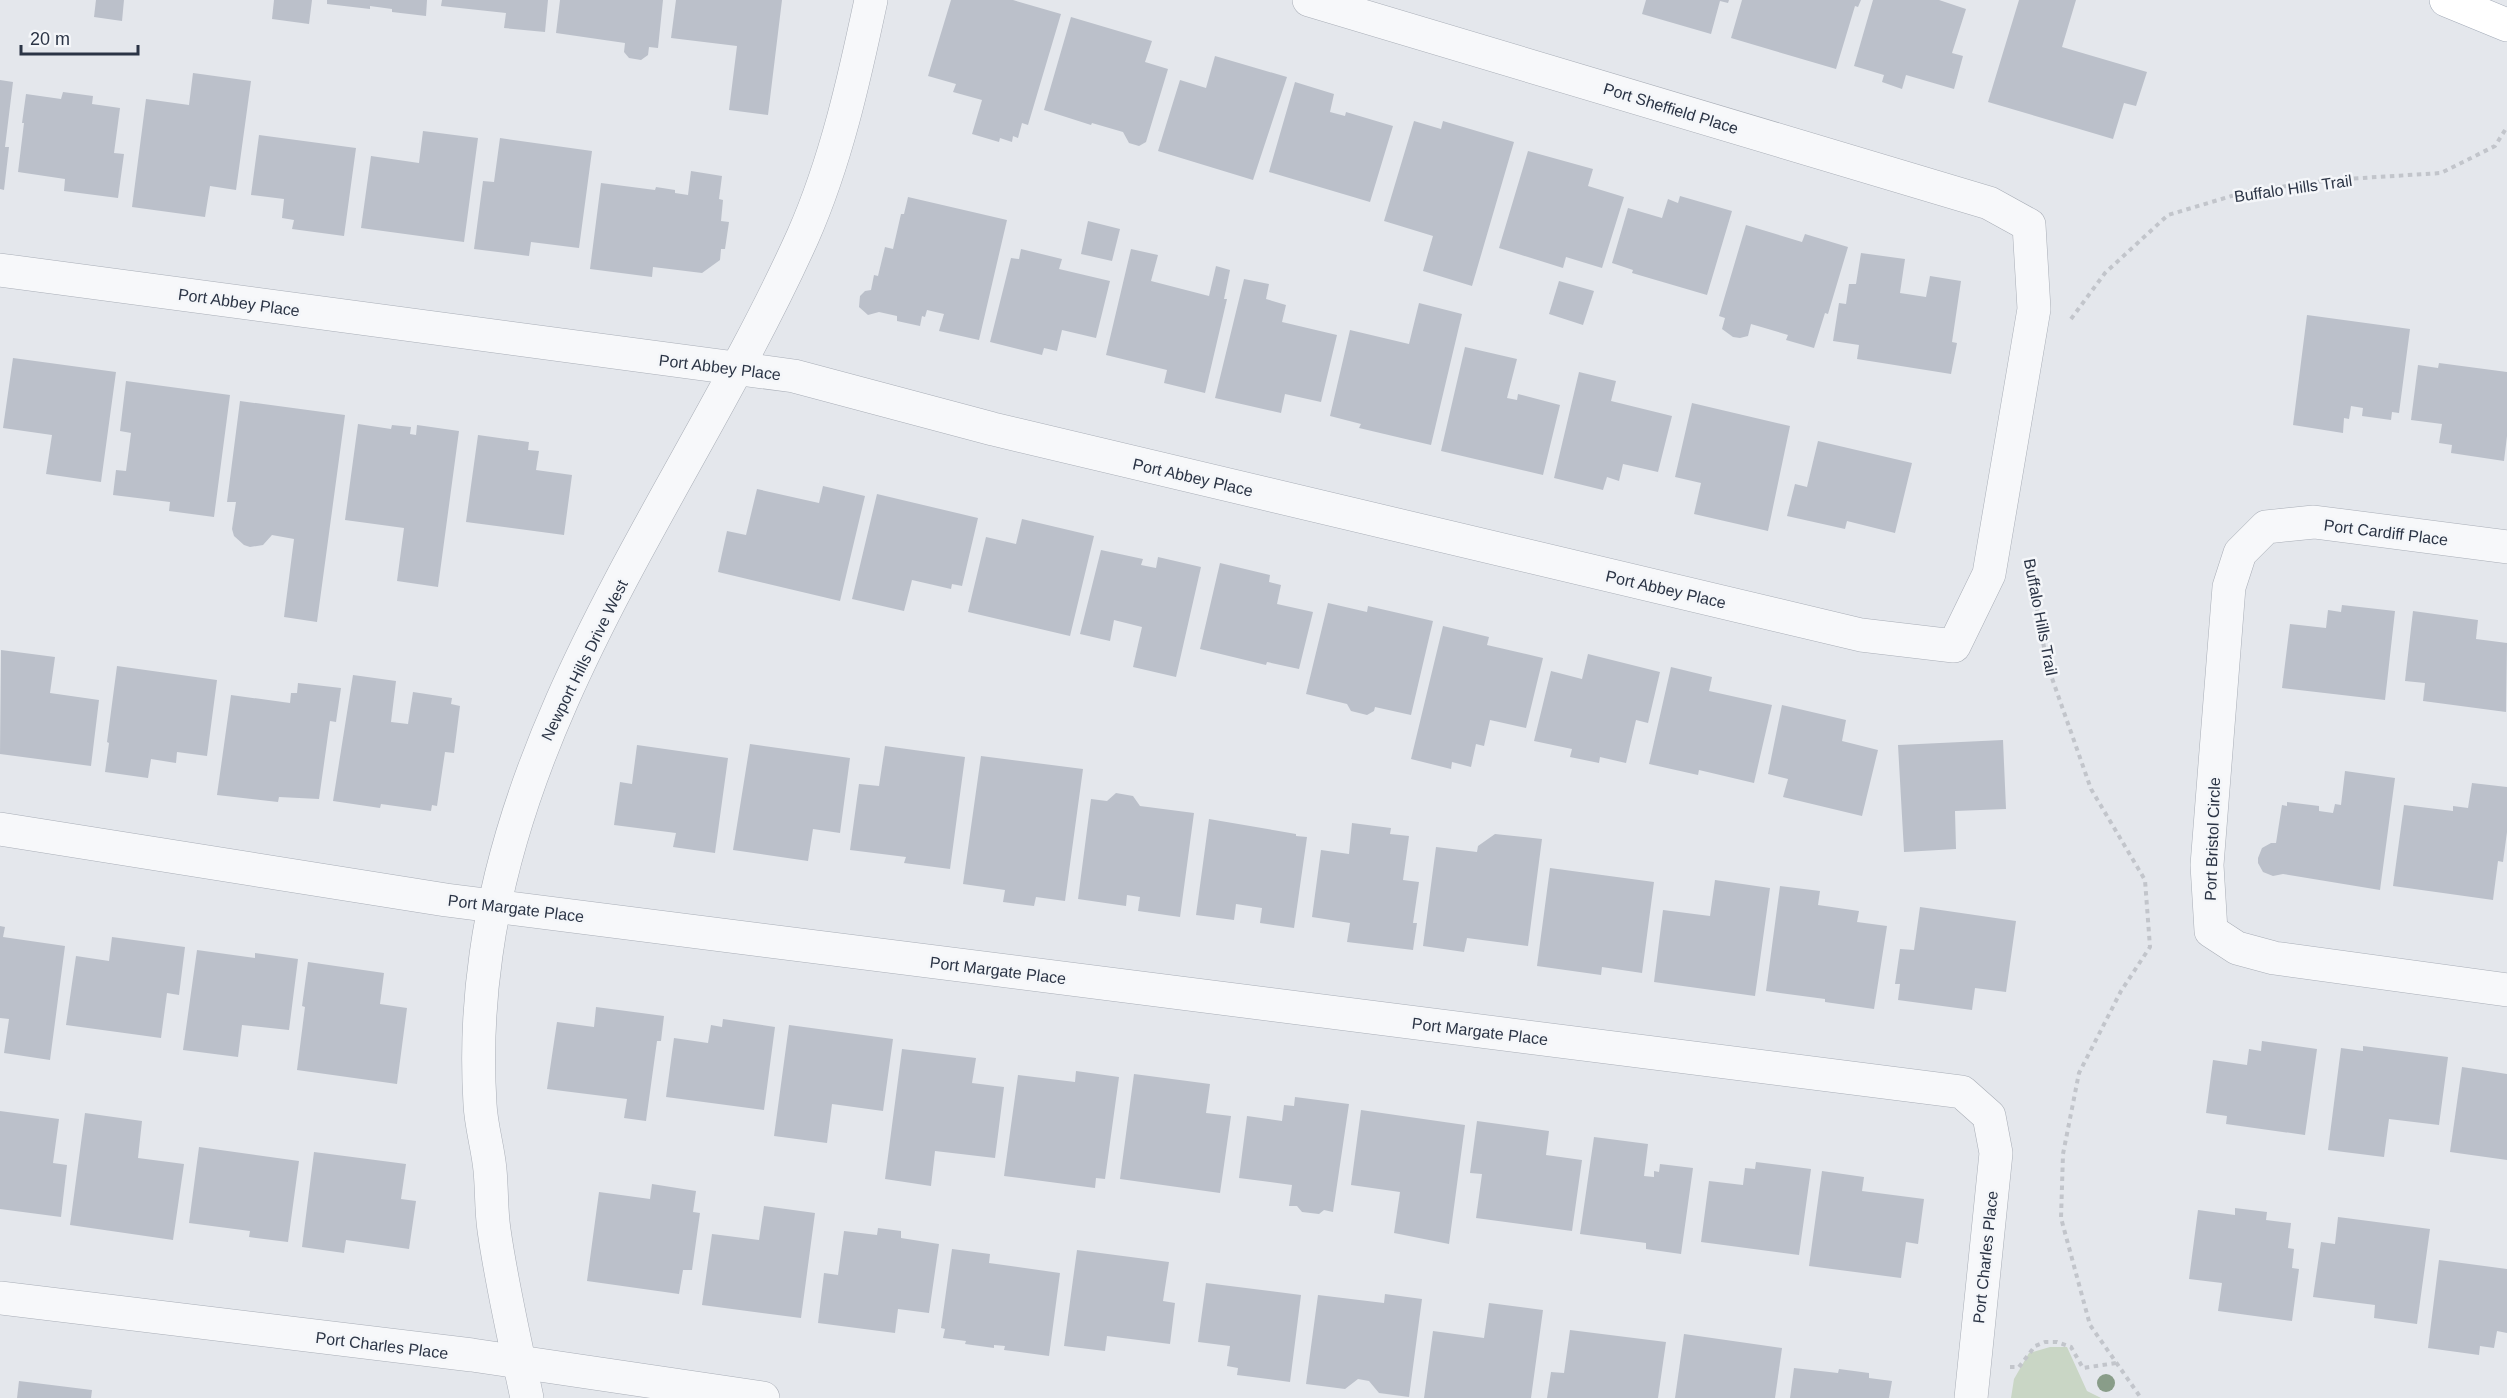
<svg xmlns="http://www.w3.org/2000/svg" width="2507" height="1398" font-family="Arial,sans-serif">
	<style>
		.green { fill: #c9d6c5 }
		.building { fill: #bbc0ca }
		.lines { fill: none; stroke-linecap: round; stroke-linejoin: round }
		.minor-casing { stroke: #a9aeb7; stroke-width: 34 }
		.major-casing { stroke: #a3abb8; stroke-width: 34 }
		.path { stroke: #c2c5cb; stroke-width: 4; stroke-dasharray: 4.5 4.5; stroke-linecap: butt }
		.minor { stroke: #f7f8fa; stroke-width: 33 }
		.major { stroke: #fff; stroke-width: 33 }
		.tree { fill: #899d89 }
		.labels { text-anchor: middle; stroke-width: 5; stroke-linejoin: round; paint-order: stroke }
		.street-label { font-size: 16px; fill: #2b3445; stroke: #f4f6f9 }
	</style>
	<rect width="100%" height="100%" fill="#e4e7ec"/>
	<polygon class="green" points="2050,1347 2067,1347 2087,1391 2101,1398 2011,1398 2014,1379 2029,1353"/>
	<g class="building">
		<polygon points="96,0 124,0 122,21 94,17"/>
		<polygon points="274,0 312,0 309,24 272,19"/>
		<polygon points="327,0 427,0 426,16 392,12 392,9 370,6 370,9 327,4"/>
		<polygon points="442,0 548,0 545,32 504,28 506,13 441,6"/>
		<polygon points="560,0 663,0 658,48 649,47 648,55 641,60 629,58 624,52 625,43 556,33"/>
		<polygon points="676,0 782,0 768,115 729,110 737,46 671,38"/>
		<polygon points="951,0 1013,0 1061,14 1028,125 1022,123 1018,138 1013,136 1012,142 1000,138 999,142 972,134 982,100 953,92 956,84 928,76"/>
		<polygon points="1646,0 1729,0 1728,3 1720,1 1711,34 1642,14"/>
		<polygon points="1742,0 1861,0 1858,7 1855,6 1836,69 1731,38"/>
		<polygon points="1873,0 1939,0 1966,9 1952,53 1963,56 1954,89 1906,75 1902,89 1882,82 1884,75 1854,66"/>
		<polygon points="2019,0 2076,0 2062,47 2147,72 2136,106 2124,103 2113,139 1988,102"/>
		<polygon points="1071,17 1152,41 1145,62 1168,69 1146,142 1139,146 1129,143 1123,132 1092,123 1091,125 1044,110"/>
		<polygon points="1215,56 1287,77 1253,180 1158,151 1180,80 1206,88"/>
		<polygon points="193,73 251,81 236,190 210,186 205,217 132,207 146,99 189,105"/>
		<polygon points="0,80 13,82 5,147 9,147 4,190 0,189"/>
		<polygon points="1295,82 1334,94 1330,112 1345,116 1346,112 1393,126 1370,202 1269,172"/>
		<polygon points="63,92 93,96 92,104 120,108 114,153 124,154 118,198 64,191 65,179 18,172 24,123 22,123 26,94 61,99"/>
		<polygon points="1414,121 1441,129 1443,121 1514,142 1472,286 1423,271 1433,236 1384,221"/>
		<polygon points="423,131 478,138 464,242 361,228 371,156 419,163"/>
		<polygon points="259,135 356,148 344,236 292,229 294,220 282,218 284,199 251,195"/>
		<polygon points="500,138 592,151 579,248 531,242 529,256 474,249 483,181 494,182"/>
		<polygon points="1528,151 1593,169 1588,186 1624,197 1602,268 1566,257 1563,268 1499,248"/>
		<polygon points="691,171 722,176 719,199 723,200 721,221 729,222 725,249 721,249 720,260 702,273 653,267 652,277 590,269 601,183 655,190 656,187 675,190 675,193 688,195"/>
		<polygon points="1680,196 1732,211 1707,295 1632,273 1633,270 1612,263 1628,208 1662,218 1668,199 1678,203"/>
		<polygon points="908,197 1007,220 979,340 939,331 944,314 927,310 925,317 922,316 920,326 897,321 897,316 879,312 868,315 859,307 860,296 865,291 871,290 874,275 878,276 885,247 893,249 901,214 904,214"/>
		<polygon points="1088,221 1120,229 1112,261 1081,254"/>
		<polygon points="1746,225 1802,242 1805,234 1848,247 1828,314 1825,313 1814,348 1786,340 1788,335 1751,324 1748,336 1740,338 1733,337 1722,329 1725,318 1719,316"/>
		<polygon points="1021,249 1062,259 1059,269 1110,281 1096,338 1062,330 1057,351 1044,348 1042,355 990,342 1011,258 1019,259"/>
		<polygon points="1131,249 1158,255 1151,281 1209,296 1216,266 1230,270 1224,299 1227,299 1205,393 1164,383 1167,370 1106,355"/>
		<polygon points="1861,253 1905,259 1900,293 1926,297 1930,276 1961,281 1952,342 1957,343 1951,374 1857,359 1859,345 1833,341 1839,303 1846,304 1849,284 1856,284"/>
		<polygon points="1244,279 1269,284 1266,299 1286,305 1282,322 1337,335 1321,402 1285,394 1281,413 1215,398"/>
		<polygon points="1559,281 1594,291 1583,325 1549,314"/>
		<polygon points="1419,303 1462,314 1431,445 1359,428 1361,424 1330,416 1350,330 1409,344"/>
		<polygon points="2307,315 2410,329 2399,413 2392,412 2391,420 2362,416 2363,408 2351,406 2349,419 2344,418 2343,433 2293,425"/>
		<polygon points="1465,347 1517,359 1507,398 1517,400 1518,394 1560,405 1543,475 1441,451"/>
		<polygon points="13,358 116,372 101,482 46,474 52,435 3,428"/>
		<polygon points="2439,363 2507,372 2507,436 2504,461 2451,453 2452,445 2439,443 2442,424 2411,420 2418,365 2438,368"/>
		<polygon points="1579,372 1616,381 1611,401 1672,416 1658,472 1623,464 1619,481 1607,477 1603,490 1554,478"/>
		<polygon points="126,381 230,395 214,517 169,511 170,502 113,495 116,470 126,471 131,433 120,431"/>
		<polygon points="240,401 345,415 317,622 284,617 294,539 272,535 263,545 250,547 244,545 234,536 232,529 236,502 227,502"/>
		<polygon points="1692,403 1790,426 1768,531 1694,514 1701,483 1675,477"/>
		<polygon points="358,424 391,429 392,425 411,427 410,434 416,435 417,425 459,431 438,587 397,581 404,528 345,520"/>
		<polygon points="478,435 529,442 528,450 539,451 536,470 572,475 564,535 466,522"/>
		<polygon points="1818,441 1912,463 1895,533 1847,521 1845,529 1787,516 1795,484 1807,487"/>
		<polygon points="823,486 865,496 840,601 718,572 727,531 746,535 757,489 819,503"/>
		<polygon points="877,494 978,518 962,586 952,584 951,589 912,580 904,611 852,599"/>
		<polygon points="1022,519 1094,536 1070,636 968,612 986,537 1016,544"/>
		<polygon points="1101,550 1143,559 1141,565 1156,568 1158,557 1201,567 1176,677 1133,667 1142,627 1114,620 1110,641 1080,634"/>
		<polygon points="1220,563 1270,575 1269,582 1281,585 1277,604 1313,612 1299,669 1267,662 1266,665 1200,649"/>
		<polygon points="1328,603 1367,612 1368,606 1433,621 1411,715 1375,707 1374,711 1367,715 1351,711 1347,704 1306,694"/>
		<polygon points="2342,605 2395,611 2385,700 2282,688 2290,624 2326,628 2328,610 2341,612"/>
		<polygon points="2413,611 2478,620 2476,639 2507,643 2506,712 2423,701 2425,683 2405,681"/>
		<polygon points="1443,626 1489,637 1487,645 1543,658 1526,728 1490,720 1484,746 1476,744 1471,767 1452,762 1451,769 1411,759"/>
		<polygon points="1,650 55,657 50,693 99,700 91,766 0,754"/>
		<polygon points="1588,654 1660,672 1648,723 1636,720 1626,763 1600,757 1599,763 1570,757 1572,749 1534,741 1551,671 1582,679"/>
		<polygon points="117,666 217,680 207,756 177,752 176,763 151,759 148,778 105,772 109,743 107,742"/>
		<polygon points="1671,667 1712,677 1709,691 1772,705 1754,783 1699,770 1698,775 1649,764"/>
		<polygon points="353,675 396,681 391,722 408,724 413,692 452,698 451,704 460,706 454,753 445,752 437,806 432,805 431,811 381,804 380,808 333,801"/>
		<polygon points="298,683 341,688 336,722 330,721 319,799 279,797 278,802 217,795 231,695 290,703 291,693 297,693"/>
		<polygon points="1782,705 1846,720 1842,741 1878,750 1862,816 1783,797 1788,779 1768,774"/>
		<polygon points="2003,740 2006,809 1955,811 1956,849 1904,852 1898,745"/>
		<polygon points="750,744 850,758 840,833 813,829 808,861 733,850"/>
		<polygon points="637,745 728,758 715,853 673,847 676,833 614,825 620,782 632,784"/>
		<polygon points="885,746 965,757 950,869 904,863 906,857 850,850 859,784 879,786"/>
		<polygon points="981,756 1083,769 1065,901 1036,897 1034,906 1003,902 1005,890 963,884"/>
		<polygon points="2345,771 2395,778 2380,890 2283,874 2273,876 2263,872 2258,863 2258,858 2262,848 2271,843 2276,843 2282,805 2287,806 2287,802 2319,806 2319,811 2333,813 2335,804 2341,805"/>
		<polygon points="2472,783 2507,787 2507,832 2503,862 2498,861 2493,900 2393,886 2404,805 2453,811 2453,806 2468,808"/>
		<polygon points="1116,793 1133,796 1140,806 1194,813 1180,917 1138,911 1140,897 1127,895 1126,906 1078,899 1091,799 1107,801"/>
		<polygon points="1209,819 1296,834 1296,836 1307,837 1294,928 1260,923 1262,908 1236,904 1234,920 1196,915"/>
		<polygon points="1352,823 1391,828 1390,834 1409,836 1403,880 1419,882 1413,923 1417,923 1413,950 1347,942 1350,923 1312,917 1321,850 1349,854"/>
		<polygon points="1495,834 1542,839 1528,946 1467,938 1464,952 1423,946 1436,847 1477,852 1478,846"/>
		<polygon points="1550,868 1654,882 1642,973 1602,967 1601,975 1537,966"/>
		<polygon points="1715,880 1770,888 1755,996 1654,982 1663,910 1710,916"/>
		<polygon points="1780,886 1820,891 1818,905 1859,911 1857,922 1887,926 1874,1009 1825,1002 1825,999 1766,991"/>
		<polygon points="1920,907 2016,921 2006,992 1975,988 1972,1010 1898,1000 1900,984 1895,984 1900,949 1914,950"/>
		<polygon points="0,926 5,927 3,937 65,946 50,1060 4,1053 9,1019 0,1018"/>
		<polygon points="112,937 185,947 179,995 167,993 161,1038 66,1025 76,956 109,961"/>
		<polygon points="197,950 255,958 255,953 298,959 289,1030 242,1025 238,1057 183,1050"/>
		<polygon points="308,962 384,973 380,1004 407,1008 397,1084 297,1070 305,1007 302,1006"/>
		<polygon points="596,1007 664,1016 661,1041 657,1041 646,1121 624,1118 627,1099 547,1089 557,1022 594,1027"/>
		<polygon points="723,1019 775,1027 764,1110 666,1097 674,1038 708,1043 711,1025 722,1027"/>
		<polygon points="789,1025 893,1039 883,1111 832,1104 827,1143 774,1136"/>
		<polygon points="2262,1041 2317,1049 2305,1135 2226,1124 2227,1116 2206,1113 2213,1060 2247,1065 2249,1049 2261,1051"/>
		<polygon points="2363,1046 2448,1057 2439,1125 2389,1119 2384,1157 2328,1150 2341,1048 2363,1051"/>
		<polygon points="902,1049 976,1058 972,1083 1004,1087 995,1158 935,1151 931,1186 885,1179"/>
		<polygon points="2462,1067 2507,1074 2507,1160 2450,1152"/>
		<polygon points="1076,1071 1119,1077 1105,1179 1096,1178 1095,1188 1004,1176 1018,1075 1075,1082"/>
		<polygon points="1134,1074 1210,1084 1206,1113 1231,1116 1220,1193 1120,1179"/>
		<polygon points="1295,1097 1349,1104 1333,1212 1324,1210 1319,1214 1302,1212 1297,1206 1289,1206 1292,1185 1239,1178 1247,1116 1282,1121 1284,1105 1294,1106"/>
		<polygon points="1361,1110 1465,1125 1449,1244 1394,1233 1400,1192 1351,1185"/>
		<polygon points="0,1111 59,1119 53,1163 67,1165 61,1217 0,1209"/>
		<polygon points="85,1113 142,1121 138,1158 184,1164 173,1240 70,1225"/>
		<polygon points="1477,1121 1549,1131 1546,1155 1582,1160 1572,1231 1476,1218 1482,1174 1470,1173"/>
		<polygon points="1594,1137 1648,1144 1644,1176 1654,1177 1654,1171 1659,1172 1660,1164 1693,1168 1681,1254 1646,1249 1646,1243 1580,1234"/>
		<polygon points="199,1147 299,1161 288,1242 249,1237 250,1231 189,1223"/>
		<polygon points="314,1152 406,1164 401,1199 416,1201 409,1249 346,1240 344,1253 302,1247"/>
		<polygon points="1756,1162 1811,1169 1799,1255 1701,1242 1709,1181 1743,1185 1745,1168 1755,1169"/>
		<polygon points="1822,1171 1864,1177 1862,1191 1924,1199 1918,1244 1906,1242 1901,1278 1809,1266"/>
		<polygon points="652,1184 696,1191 693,1212 700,1213 692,1270 683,1270 679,1294 587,1281 599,1192 650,1199"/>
		<polygon points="764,1206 815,1213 801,1318 702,1305 712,1234 759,1240"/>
		<polygon points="2235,1208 2267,1212 2266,1220 2291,1223 2288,1248 2294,1249 2292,1268 2299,1269 2292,1321 2218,1311 2222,1283 2189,1279 2198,1210 2235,1215"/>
		<polygon points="2338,1217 2430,1229 2417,1324 2374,1318 2375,1305 2313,1297 2321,1242 2335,1244"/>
		<polygon points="878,1228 901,1231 901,1238 939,1244 929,1313 898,1309 895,1333 818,1323 824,1273 838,1275 844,1231 877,1235"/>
		<polygon points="952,1249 990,1254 989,1263 1060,1273 1049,1356 1004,1350 1005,1346 994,1345 994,1348 965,1344 966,1341 943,1338 945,1329 941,1328"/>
		<polygon points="1077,1250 1169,1262 1163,1301 1175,1303 1170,1344 1107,1336 1105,1351 1064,1346"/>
		<polygon points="2439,1260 2507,1269 2507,1333 2497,1331 2494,1348 2480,1346 2479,1355 2428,1348"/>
		<polygon points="1206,1283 1301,1295 1290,1382 1237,1375 1238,1368 1227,1366 1230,1346 1198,1342"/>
		<polygon points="1385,1294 1422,1299 1409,1397 1379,1393 1369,1381 1358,1379 1345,1389 1306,1384 1318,1295 1384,1303"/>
		<polygon points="1489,1303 1543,1310 1531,1398 1424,1398 1433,1331 1484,1338"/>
		<polygon points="1570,1330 1666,1342 1658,1398 1547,1398 1551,1372 1564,1373"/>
		<polygon points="1684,1334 1782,1348 1775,1398 1675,1398"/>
		<polygon points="1794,1368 1838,1373 1839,1369 1869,1373 1869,1378 1892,1381 1889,1398 1790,1398"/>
		<polygon points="19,1381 92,1390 91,1398 17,1398"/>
	</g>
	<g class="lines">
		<defs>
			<g id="minor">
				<polyline points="0,270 794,376 993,429 1861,635 1954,646 1989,574 2034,309 2029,225 1989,203 1309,0"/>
				<polyline points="2507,547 2314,522 2266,527 2240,553 2229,587 2207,865 2211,931 2237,948 2274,958 2507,990"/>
				<polyline points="0,829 446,900 1962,1092 1989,1116 1996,1153 1971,1398"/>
				<polyline points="0,1298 472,1355 763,1398"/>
				<path d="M527 1398C515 1342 502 1286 494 1230 491 1210 492 1190 490 1170 488 1148 481 1126 480 1104 477 1055 479 1004 486 955 522 691 696 474 803 236 836 161 854 80 871 0"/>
			</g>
			<polyline id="major" points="2446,0 2507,25"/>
		</defs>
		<use href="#minor" class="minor-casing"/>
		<use href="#major" class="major-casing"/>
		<g class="path">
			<polyline points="2071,319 2105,273 2168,215 2245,192 2330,180 2441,173 2495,146 2507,127"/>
			<polyline points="2029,564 2047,664 2091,789 2145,880 2150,947 2121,991 2079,1073 2063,1154 2061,1218 2090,1325 2141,1398"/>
			<polyline points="2010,1367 2019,1367 2035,1346 2045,1342 2057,1342 2071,1347 2083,1368 2116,1363"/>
		</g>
		<use href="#minor" class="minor"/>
		<use href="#major" class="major"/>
	</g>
	<circle class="tree" cx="2106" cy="1383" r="9"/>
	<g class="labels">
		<g class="street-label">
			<text transform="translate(1671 108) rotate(17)" y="6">Port Sheffield Place</text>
			<text transform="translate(2293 188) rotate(-8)" y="6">Buffalo Hills Trail</text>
			<text transform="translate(239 302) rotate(8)" y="6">Port Abbey Place</text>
			<text transform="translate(720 367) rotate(7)" y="6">Port Abbey Place</text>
			<text transform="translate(1193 477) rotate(13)" y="6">Port Abbey Place</text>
			<text transform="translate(2386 532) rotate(7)" y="6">Port Cardiff Place</text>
			<text transform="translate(1666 589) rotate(13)" y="6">Port Abbey Place</text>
			<text transform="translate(2041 617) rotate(79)" y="6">Buffalo Hills Trail</text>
			<text transform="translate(584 660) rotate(-64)" y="6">Newport Hills Drive West</text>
			<text transform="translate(2212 839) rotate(-88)" y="6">Port Bristol Circle</text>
			<text transform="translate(516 908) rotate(7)" y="6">Port Margate Place</text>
			<text transform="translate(998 970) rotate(7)" y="6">Port Margate Place</text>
			<text transform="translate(1480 1031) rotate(7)" y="6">Port Margate Place</text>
			<text transform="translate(1985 1257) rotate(-84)" y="6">Port Charles Place</text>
			<text transform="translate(382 1345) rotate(7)" y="6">Port Charles Place</text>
		</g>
	</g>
	<path d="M21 45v9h117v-9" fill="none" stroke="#2b3445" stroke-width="3"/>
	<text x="30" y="45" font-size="18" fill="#2b3445" stroke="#f4f6f9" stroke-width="4.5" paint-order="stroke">20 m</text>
</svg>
